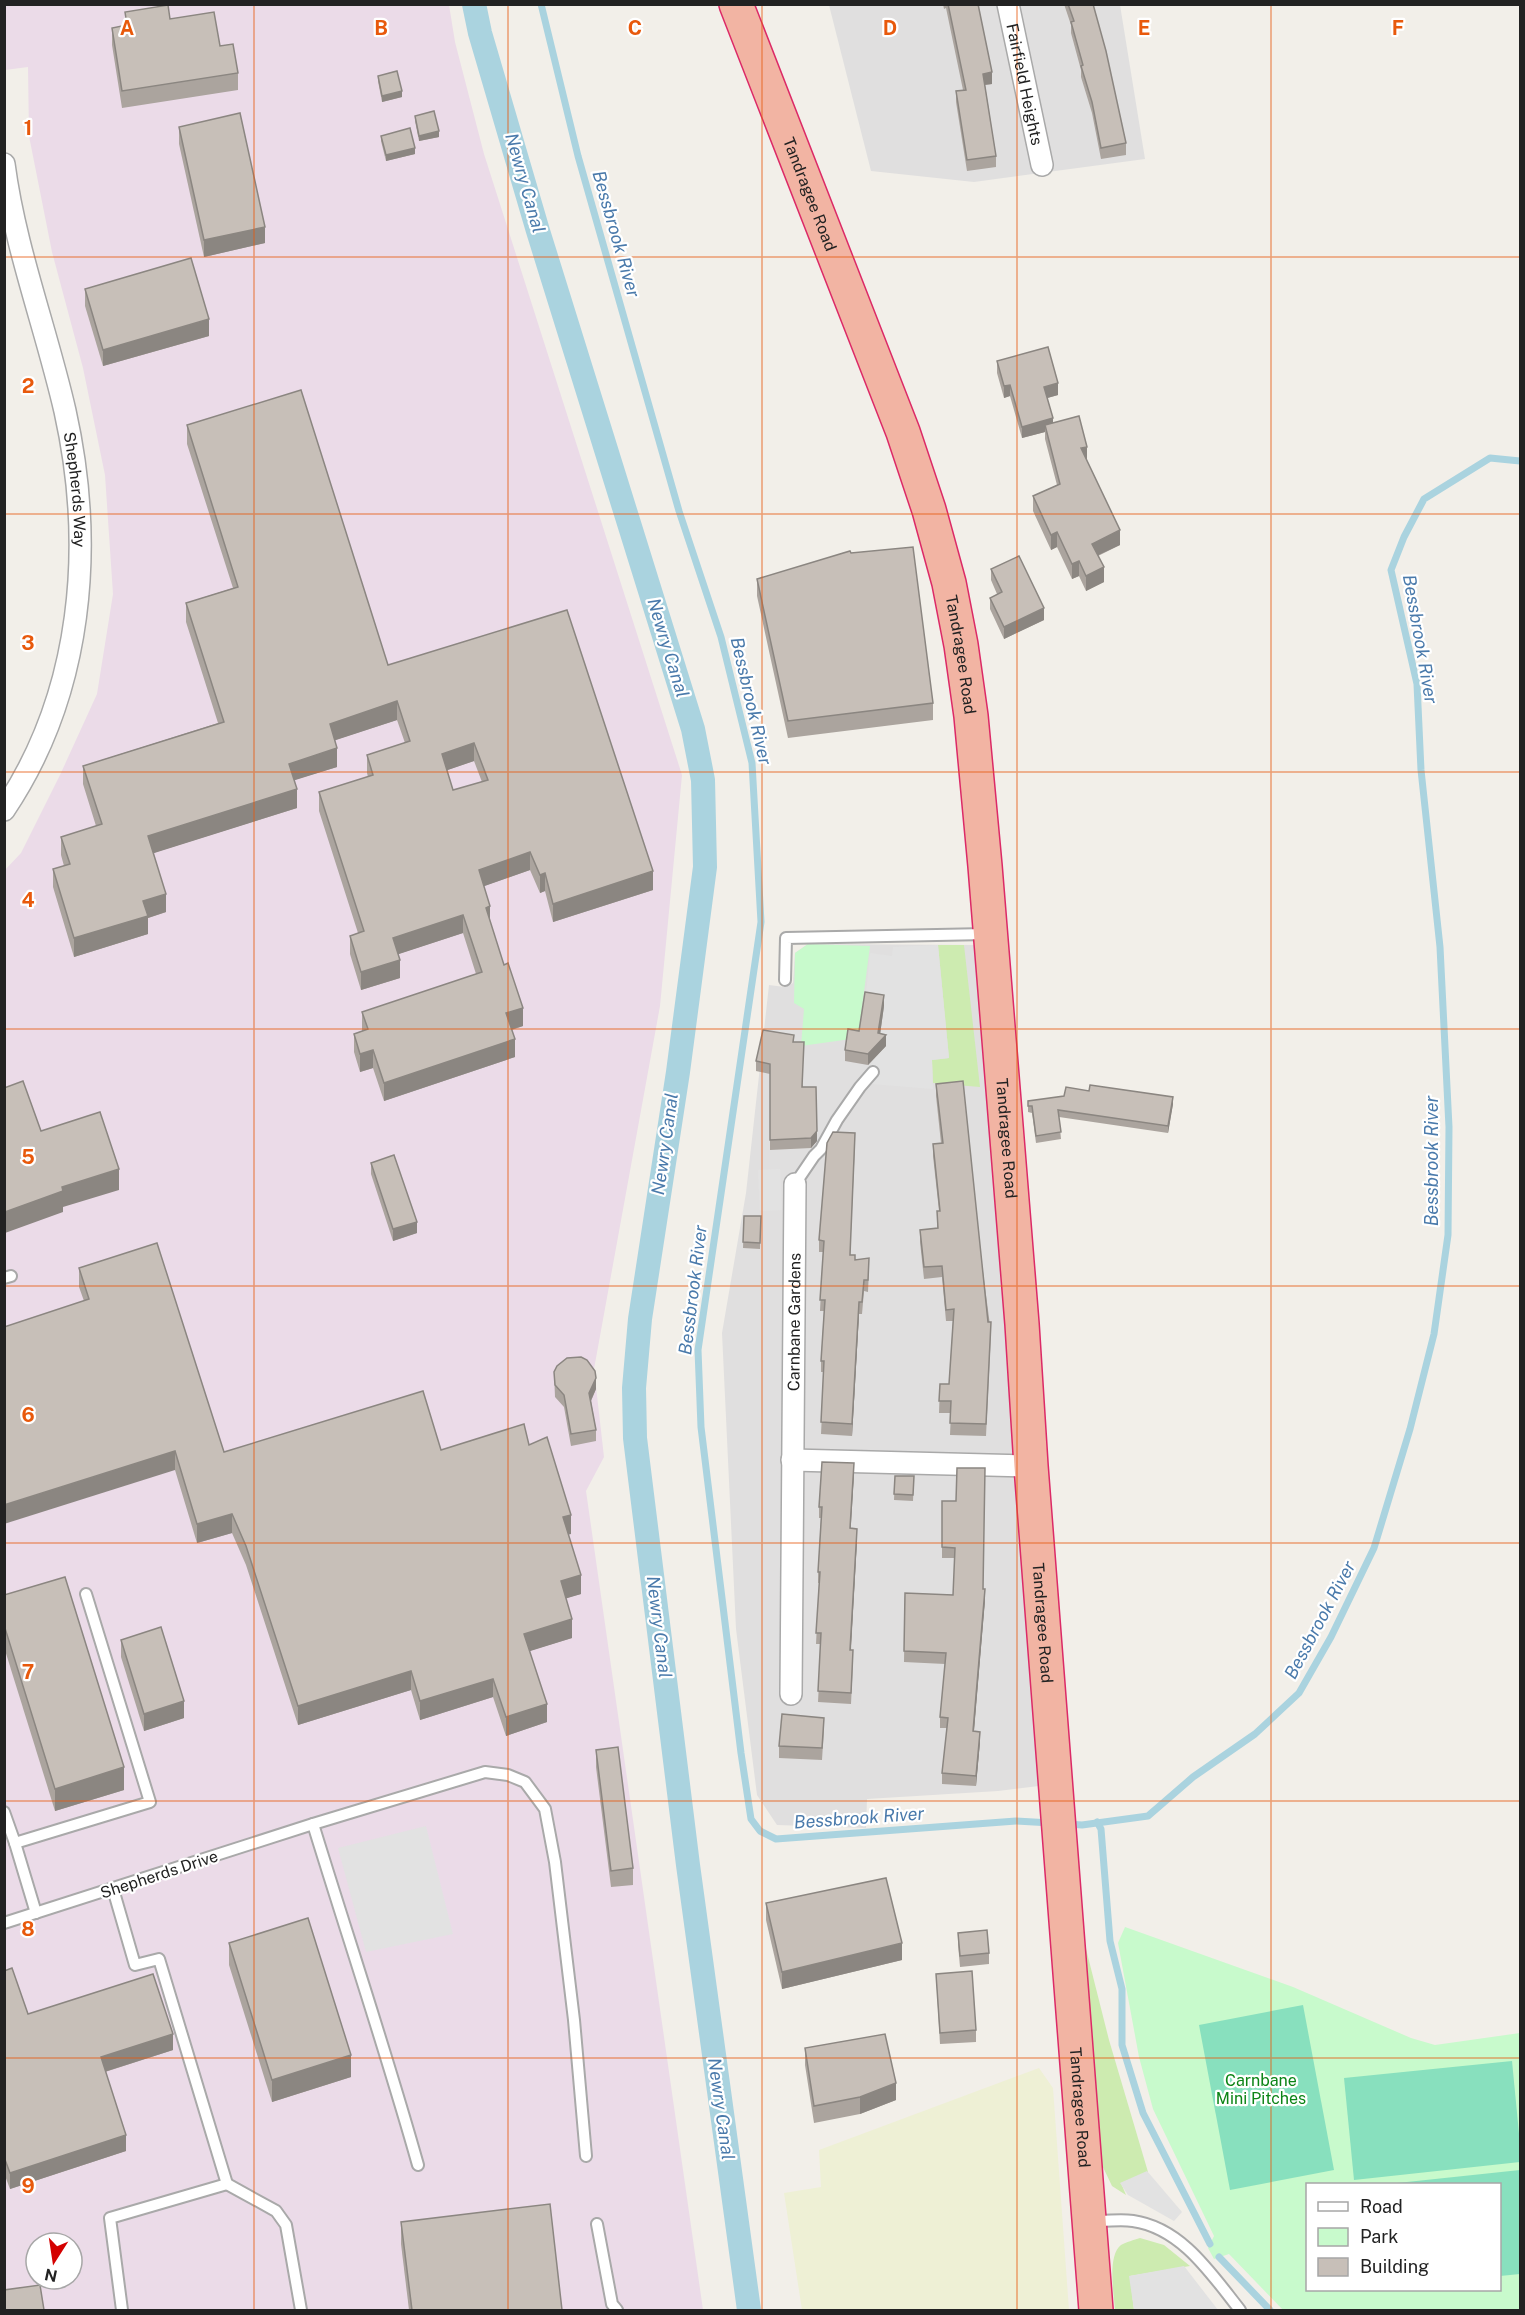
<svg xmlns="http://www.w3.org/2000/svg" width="1525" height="2315" font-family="'Public Sans',sans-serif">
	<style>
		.residential { fill: #e0dfdf }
		.industrial { fill: #ebdbe8; fill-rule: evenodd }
		.farmland { fill: #eef0d5 }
		.grass { fill: #cdebb0 }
		.park { fill: #c8facc; fill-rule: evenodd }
		.pitch { fill: #88e0be }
		.parking { fill: #e2e2e2 }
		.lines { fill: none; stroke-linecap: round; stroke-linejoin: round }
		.stream { stroke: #aad3df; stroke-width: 7 }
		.canal { stroke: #aad3df; stroke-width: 24 }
		.service-casing { stroke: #a9a9a9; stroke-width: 14 }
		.minor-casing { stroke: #a9a9a9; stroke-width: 24 }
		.trunk-casing { stroke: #dc2a67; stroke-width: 36 }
		.service { stroke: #fff; stroke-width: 10 }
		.minor { stroke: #fff; stroke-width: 21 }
		.trunk { stroke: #f2b4a3; stroke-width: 33 }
		.wall { fill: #aba49e; fill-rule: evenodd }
		.shaded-wall { fill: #8b8681 }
		.building { fill: #c7bfb8; stroke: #8b8681; stroke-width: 1.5; fill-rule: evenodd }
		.grid { fill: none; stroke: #e8590c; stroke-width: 1.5; stroke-opacity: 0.55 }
		.labels { text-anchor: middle; stroke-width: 4.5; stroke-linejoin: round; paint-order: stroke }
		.street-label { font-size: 16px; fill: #222; stroke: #fff }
		.park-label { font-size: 16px; fill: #0c8416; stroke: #fff }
		.water-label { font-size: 18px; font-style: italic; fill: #4a7aab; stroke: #fff }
		.grid-label { font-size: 20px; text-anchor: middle; font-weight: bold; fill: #e8590c; stroke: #fff; stroke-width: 4.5; stroke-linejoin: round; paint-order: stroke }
	</style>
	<rect width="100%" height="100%" fill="#f2efe9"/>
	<g class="residential">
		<polygon points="829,5 1120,5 1145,159 974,182 871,171"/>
		<polygon points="808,944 977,945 1014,1344 1039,1786 998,1791 867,1799 866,1828 777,1825 757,1795 736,1629 722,1333 746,1193 769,985 785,987 793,983 795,953"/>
	</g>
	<path class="industrial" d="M5 5H449L455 42 484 154 682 775 660 1006 594 1369 604 1457 586 1491 703 2310H5L4 871 21 853 60 775 97 694 113 594 105 475 83 368 52 252 29 136 28 67 5 70ZM36 2243H72V2279H36Z"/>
	<polygon class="farmland" points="1039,2068 1053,2088 1069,2310 802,2310 784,2193 821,2187 819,2150"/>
	<g class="grass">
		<polygon points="938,945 964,945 980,1087 933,1083 932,1060 949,1058"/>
		<polygon points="1081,1929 1109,2040 1148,2172 1121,2183 1126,2195 1112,2186 1102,2165"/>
		<path d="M1140 2238 1164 2245 1190 2266 1130 2276 1134 2310H1115C1114 2294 1107 2256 1121 2245 1126 2242 1134 2240 1140 2238Z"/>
	</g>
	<g class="park">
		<polygon points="808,944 870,946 858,1038 801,1046 804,1009 794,1003 795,953"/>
		<path d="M1125 1927 1293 1987 1411 2038 1435 2045 1520 2033V2310L1490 2309 1487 2310H1283L1229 2254 1214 2259 1208 2248 1214 2236 1153 2109 1139 2057 1118 1943ZM1308 2184H1500V2290H1308Z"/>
	</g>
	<g class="pitch">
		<polygon points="1303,2005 1334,2170 1230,2190 1199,2025"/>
		<polygon points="1512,2061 1520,2144 1520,2162 1354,2180 1344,2078"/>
		<polygon points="1520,2170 1520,2274 1500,2276 1500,2184 1388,2184"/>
	</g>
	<g class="parking">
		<polygon points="938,945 949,1058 932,1060 933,1089 871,1084 861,1078 877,1055 884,1006 865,1003 870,953 892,956 893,947"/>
		<polygon points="780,1169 782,1210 760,1211 758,1170"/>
		<polygon points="426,1826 453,1934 366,1952 338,1848"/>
		<polygon points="1147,2171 1182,2212 1174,2221 1128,2195 1120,2183"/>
		<polygon points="1184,2266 1218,2310 1134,2310 1129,2276"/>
	</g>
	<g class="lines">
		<g class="stream">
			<polyline points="541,4 578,156 679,511 721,637 752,763 761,922 698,1350 701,1427 741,1753 751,1819 760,1831 776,1839 1016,1821 1051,1823"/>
			<polyline points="1097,1822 1101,1829 1110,1941 1122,1989 1122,2045 1143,2113 1210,2244"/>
			<polyline points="1068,1824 1082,1825 1148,1816 1193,1777 1255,1734 1299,1693 1331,1637 1374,1548 1410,1429 1434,1334 1448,1235 1449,1127 1440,947 1421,770 1417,684 1391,570 1404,537 1424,499 1490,458 1520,461"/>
			<polyline points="1219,2257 1270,2310"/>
		</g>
		<polyline class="canal" points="474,4 480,33 538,231 693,729 703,780 705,867 678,1072 640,1319 634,1388 635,1438 688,1865 749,2310"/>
		<defs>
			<g id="service">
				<polyline points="785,980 786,938 987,934"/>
				<polyline points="795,1184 814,1156 821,1149 837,1120 860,1087 873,1072"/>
				<polyline points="4,1278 11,1276"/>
				<polyline points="4,1812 15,1843"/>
				<path d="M313 1824C348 1938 386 2051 418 2165"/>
				<polyline points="113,1889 135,1965 159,1959 227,2184 110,2218 122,2310"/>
				<polyline points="36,1913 15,1843 150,1802 86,1594"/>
				<polyline points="4,1923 313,1824 485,1772 508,1775 525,1782 545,1809 555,1862 574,2020 586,2156"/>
				<polyline points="227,2184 276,2211 286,2225 301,2310"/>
				<path d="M1091 2222C1105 2221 1120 2219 1133 2221 1182 2228 1212 2275 1240 2310"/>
				<polyline points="597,2224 612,2304 617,2310"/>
			</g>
			<g id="minor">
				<path id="s1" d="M1008 4 1042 165"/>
				<path id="s2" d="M4 164C15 248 46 328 65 411 95 546 83 693 4 810"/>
				<polyline points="792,1460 1031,1466"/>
				<path id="s3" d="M791 1694 795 1184"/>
			</g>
			<g id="trunk">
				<path id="s4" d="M736 4 903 432 929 510 949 583 961 645 971 716 985 866 1022 1324 1031 1466 1096 2310"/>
			</g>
		</defs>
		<use href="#service" class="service-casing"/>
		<use href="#minor" class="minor-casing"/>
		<use href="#trunk" class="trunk-casing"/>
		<use href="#service" class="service"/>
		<use href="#minor" class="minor"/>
		<use href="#trunk" class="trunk"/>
	</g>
	<g class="wall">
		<polygon points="943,4 978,4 992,84 985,85 996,156 996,167 967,171 956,102 956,91 963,90 946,8 944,9"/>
		<polygon points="1064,4 1093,4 1126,143 1126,155 1101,159 1092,113 1081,77 1081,70 1071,33 1071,25"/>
		<polygon points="125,12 170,19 220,46 238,73 238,90 122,108 112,45 112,28 125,26"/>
		<polygon points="378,76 402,97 382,102 378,81"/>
		<polygon points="415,116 439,137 419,141 415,121"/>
		<polygon points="179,127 265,243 204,257 179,144"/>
		<polygon points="381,136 415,154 386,161 381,141"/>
		<polygon points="85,289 209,336 103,366 85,306"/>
		<polygon points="997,361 1058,395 1047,398 1053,423 1087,461 1120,545 1098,556 1104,582 1086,591 1079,576 1072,579 1057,547 1051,550 1033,511 1033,496 1057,485 1045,439 1045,432 1022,438 1010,396 1004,398 997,373"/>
		<path d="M187 425 388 665 653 890 553 922 545 891 540 893 530 870 484 886 490 923 523 1026 512 1030 515 1057 384 1101 373 1068 360 1072 354 1052V1034L362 1031V1012L476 974 463 933 398 954 400 978 361 990 350 954V936L358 933 319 811V792L368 777 367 773V755L405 743 397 720 335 740 337 767 294 780 297 808 153 853 166 912 148 918V934L74 957 53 887V869L64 866 61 855V837L96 826 83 784V766L218 723 186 622V603L233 588 187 444ZM474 761 482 782 453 790 447 770Z"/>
		<polygon points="851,553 933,703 933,720 788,738 757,596 757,579"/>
		<polygon points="991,569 1044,620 1004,639 990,609 990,598 997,594 991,580"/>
		<polygon points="884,1006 880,1034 886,1046 868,1065 845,1061 845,1050 859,1031"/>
		<polygon points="794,1042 803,1087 817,1141 811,1148 770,1150 770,1074 756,1071 756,1061"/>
		<polygon points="936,1084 982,1264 991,1333 986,1436 950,1435 951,1413 939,1413 940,1384 949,1384 953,1321 946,1321 942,1277 924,1279 920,1242 920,1230 937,1228 937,1211 939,1211 933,1156 933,1144 941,1143 936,1096"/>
		<polygon points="1028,1101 1173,1104 1168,1133 1059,1117 1061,1139 1036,1143 1032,1113 1028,1112"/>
		<polygon points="855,1145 850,1255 855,1260 869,1269 868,1292 864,1291 862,1314 859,1314 852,1436 821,1434 824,1372 821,1372 821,1361 824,1311 820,1311 823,1252 819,1252 819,1240"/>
		<polygon points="371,1163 417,1233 393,1241 371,1174"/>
		<polygon points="744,1216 761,1216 760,1249 743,1248"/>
		<polygon points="79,1268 224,1452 441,1450 529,1445 571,1534 568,1534 581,1594 566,1598 572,1638 529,1651 547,1722 506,1736 493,1697 420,1720 411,1690 298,1725 246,1565 232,1533 197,1543 175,1470 84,1301 79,1287"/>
		<polygon points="554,1372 596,1389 591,1401 596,1430 596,1441 571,1446 564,1407 555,1397"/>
		<polygon points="854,1474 850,1528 857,1540 851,1650 853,1662 851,1704 818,1702 821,1644 816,1644 819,1583 818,1583 818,1572 821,1518 819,1518 819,1507"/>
		<polygon points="895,1476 914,1476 913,1501 894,1500"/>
		<polygon points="942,1501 983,1589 985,1600 974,1731 980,1742 976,1786 942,1784 942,1773 947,1728 940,1728 940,1717 945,1664 904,1662 905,1593 953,1595 955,1558 942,1558"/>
		<polygon points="4,1595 124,1790 55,1811 4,1647"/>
		<polygon points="121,1640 184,1718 144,1731 121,1657"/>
		<polygon points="824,1729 822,1760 779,1758 779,1746"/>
		<polygon points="596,1750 633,1868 633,1885 611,1887 596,1767"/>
		<polygon points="766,1903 902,1960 782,1989 766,1920"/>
		<polygon points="958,1933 989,1953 989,1964 960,1967 958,1944"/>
		<polygon points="229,1943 351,2077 272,2102 229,1965"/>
		<polygon points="4,1971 28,2014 173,2050 105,2072 126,2151 10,2189 4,2173"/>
		<polygon points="936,1974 976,2030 976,2042 940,2044"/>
		<polygon points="805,2048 896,2100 860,2114 814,2123 805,2065"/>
		<polygon points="401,2222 562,2310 409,2310 401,2244"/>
	</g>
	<g class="shaded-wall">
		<polygon points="992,72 992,84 983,85 983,74"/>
		<polygon points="402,91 402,97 382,102 382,96"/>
		<polygon points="439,131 439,137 419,141 419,136"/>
		<polygon points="415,148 415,154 386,161 386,155"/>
		<polygon points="265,227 265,243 204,257 204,240"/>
		<polygon points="209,319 209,336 103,366 103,350"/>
		<polygon points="1058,383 1058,395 1044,399 1044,387"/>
		<polygon points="1010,385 1010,396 1004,398 1004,386"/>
		<polygon points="1053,418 1053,430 1045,425 1045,432 1022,438 1022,427"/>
		<polygon points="1087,447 1087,461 1081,448"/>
		<polygon points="1120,530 1120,545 1092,558 1092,544"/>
		<polygon points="1057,532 1057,547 1051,550 1051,535"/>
		<polygon points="1079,561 1079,576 1072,579 1072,564"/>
		<polygon points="1104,567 1104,582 1086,591 1086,576"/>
		<polygon points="1044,608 1044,620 1004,639 1004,627"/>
		<polygon points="397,701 397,720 330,742 330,724"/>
		<polygon points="474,743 474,761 442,772 442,754"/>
		<polygon points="337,748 337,767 289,782 289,764"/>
		<polygon points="297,789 297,808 148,855 148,836"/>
		<polygon points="530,852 530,870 479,888 479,870"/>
		<polygon points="653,871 653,890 553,922 553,904"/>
		<polygon points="545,873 545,891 540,893 540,875"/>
		<polygon points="166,894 166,912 148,918 148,934 74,957 74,938 143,901"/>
		<polygon points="490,906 490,925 486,908"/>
		<polygon points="463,915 463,933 393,956 393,938"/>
		<polygon points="400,960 400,978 361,990 361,972"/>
		<polygon points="884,995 884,1006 879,1042 886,1035 886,1046 868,1065 868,1054 878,1033"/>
		<polygon points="523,1008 523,1026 506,1031 506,1013"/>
		<polygon points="515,1039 515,1057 384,1101 384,1083"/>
		<polygon points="373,1050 373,1068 360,1072 360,1054"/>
		<polygon points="1173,1097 1173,1104 1168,1133 1168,1126"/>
		<polygon points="817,1131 817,1141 811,1148 811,1138"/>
		<polygon points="119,1169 119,1190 63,1207 63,1212 5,1233 5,1212 62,1187"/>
		<polygon points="417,1222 417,1233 393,1241 393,1229"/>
		<polygon points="859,1302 859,1314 852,1436 852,1424"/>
		<polygon points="596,1378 596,1389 589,1405 589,1393"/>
		<polygon points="175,1451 175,1470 4,1524 4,1505"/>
		<polygon points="854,1463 854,1474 850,1540 850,1528"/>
		<polygon points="232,1514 232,1533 197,1543 197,1524"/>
		<polygon points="571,1515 571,1534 563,1536 563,1517"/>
		<polygon points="857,1529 857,1540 850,1662 850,1650"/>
		<polygon points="581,1575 581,1594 561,1600 561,1581"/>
		<polygon points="985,1589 985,1600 973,1742 973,1731"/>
		<polygon points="572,1619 572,1638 524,1653 524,1634"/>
		<polygon points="411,1671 411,1690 298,1725 298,1706"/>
		<polygon points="493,1679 493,1697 420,1720 420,1701"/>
		<polygon points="184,1701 184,1718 144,1731 144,1714"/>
		<polygon points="547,1704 547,1722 506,1736 506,1717"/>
		<polygon points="980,1732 980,1742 976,1786 976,1776"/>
		<polygon points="124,1767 124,1790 55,1811 55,1789"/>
		<polygon points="902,1943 902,1960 782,1989 782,1972"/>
		<polygon points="173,2034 173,2050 101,2073 101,2057"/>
		<polygon points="351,2055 351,2077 272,2102 272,2080"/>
		<polygon points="896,2083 896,2100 860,2114 860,2097"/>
		<polygon points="126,2135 126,2151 10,2189 10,2173"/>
	</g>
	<g class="building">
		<polygon points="948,4 978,4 992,72 983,74 996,156 967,160 956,91 966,90"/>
		<polygon points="1068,4 1093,4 1106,51 1126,143 1101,148 1092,102 1081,66 1083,65 1071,22 1074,21"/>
		<polygon points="168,5 170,19 214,12 220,46 233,44 238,73 122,91 112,28 127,25 125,12"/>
		<polygon points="397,71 402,91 382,96 378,76"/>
		<polygon points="434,111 439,131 419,136 415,116"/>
		<polygon points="240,113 265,227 204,240 179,127"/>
		<polygon points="410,128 415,148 386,155 381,136"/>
		<polygon points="191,258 209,319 103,350 85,289"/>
		<polygon points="1048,347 1058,383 1044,387 1053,418 1022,427 1010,385 1004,386 997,361"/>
		<path d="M301 390 388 665 567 610 653 871 553 904 545 873 540 875 530 852 479 870 490 906 486 908 504 965 508 963 523 1008 506 1013 515 1039 384 1083 373 1050 360 1054 354 1034 368 1029 362 1012 482 972 463 915 393 938 400 960 361 972 350 936 364 931 319 792 373 775 367 755 410 741 397 701 330 724 337 748 289 764 297 789 148 836 166 894 143 901 148 916 74 938 53 869 70 864 61 837 102 824 83 766 224 722 186 603 238 587 187 425ZM474 743 488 780 453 790 442 754Z"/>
		<polygon points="1079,416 1087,447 1081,448 1120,530 1092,544 1104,567 1086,576 1079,561 1072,564 1057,532 1051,535 1033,496 1060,484 1045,425"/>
		<polygon points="913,547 933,703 788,721 757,579 850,551 851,553"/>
		<polygon points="1019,556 1044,608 1004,627 990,598 1002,592 991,569"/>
		<polygon points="865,992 884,995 878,1033 886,1035 868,1054 845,1050 848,1029 859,1031"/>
		<polygon points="763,1030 794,1035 793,1042 804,1042 802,1087 816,1087 817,1131 811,1138 770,1140 770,1064 756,1061"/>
		<polygon points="23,1081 41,1131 100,1112 119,1169 62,1187 63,1191 5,1212 4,1088"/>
		<polygon points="963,1081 982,1264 988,1322 991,1322 986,1424 950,1423 951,1401 939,1401 940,1384 949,1384 954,1309 946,1310 942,1266 924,1267 920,1230 938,1228 937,1211 940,1211 933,1144 943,1143 936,1084"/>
		<polygon points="1090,1085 1173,1097 1168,1126 1058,1110 1061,1132 1036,1136 1032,1106 1028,1106 1028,1101 1064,1096 1066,1087 1089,1091"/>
		<polygon points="833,1132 855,1133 850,1255 855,1255 855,1260 869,1258 868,1280 864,1280 862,1302 859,1302 852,1424 821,1422 824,1361 821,1361 825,1300 820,1300 824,1241 819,1240 827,1143"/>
		<polygon points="394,1155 417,1222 393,1229 371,1163"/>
		<polygon points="744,1216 761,1216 760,1243 743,1242"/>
		<polygon points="157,1243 224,1452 423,1391 441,1450 524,1424 529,1445 547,1437 571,1515 563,1517 581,1575 561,1581 572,1619 524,1634 547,1704 506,1717 493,1679 420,1701 411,1671 298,1706 246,1546 232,1514 197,1524 175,1451 4,1505 4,1327 89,1299 79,1268"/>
		<polygon points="581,1357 587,1360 595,1371 596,1378 589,1393 596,1430 571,1434 564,1395 555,1385 554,1372 557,1366 567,1358"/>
		<polygon points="822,1462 854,1463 850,1528 857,1529 850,1650 853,1650 851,1693 818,1691 821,1633 816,1633 820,1572 818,1572 822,1507 819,1507"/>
		<polygon points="957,1468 985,1468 983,1589 985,1589 973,1731 980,1732 976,1776 942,1773 948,1718 940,1717 946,1653 904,1651 905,1593 953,1595 955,1548 942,1547 942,1501 956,1501"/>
		<polygon points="895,1476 914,1476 913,1495 894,1494"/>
		<polygon points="65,1577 124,1767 55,1789 4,1625 4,1595"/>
		<polygon points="161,1627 184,1701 144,1714 121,1640"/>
		<polygon points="782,1714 824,1718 822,1748 779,1746"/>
		<polygon points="618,1747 633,1868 611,1871 596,1750"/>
		<polygon points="886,1878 902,1943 782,1972 766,1903"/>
		<polygon points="308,1918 351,2055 272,2080 229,1943"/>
		<polygon points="987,1930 989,1953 960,1956 958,1933"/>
		<polygon points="12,1968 28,2014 153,1974 173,2034 101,2057 126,2135 10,2173 4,2157 4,1971"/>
		<polygon points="972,1971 976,2030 940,2033 936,1974"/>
		<polygon points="885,2034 896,2083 860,2097 814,2106 805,2048"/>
		<polygon points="550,2204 562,2310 412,2310 401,2222"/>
		<polygon points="40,2285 44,2310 4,2310 4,2290"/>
	</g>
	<path class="grid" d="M254 4V2310M508 4V2310M762 4V2310M1017 4V2310M1271 4V2310M4 257H1520M4 514H1520M4 772H1520M4 1029H1520M4 1286H1520M4 1543H1520M4 1801H1520M4 2058H1520"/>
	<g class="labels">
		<g class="street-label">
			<text dy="6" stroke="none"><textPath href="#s1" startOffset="82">Fairfield Heights</textPath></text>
			<text dy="6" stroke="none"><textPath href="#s4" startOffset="204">Tandragee Road</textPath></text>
			<text dy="6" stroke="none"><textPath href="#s2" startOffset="334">Shepherds Way</textPath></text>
			<text dy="6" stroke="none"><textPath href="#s4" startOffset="690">Tandragee Road</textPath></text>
			<text dy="6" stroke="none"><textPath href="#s4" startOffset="1176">Tandragee Road</textPath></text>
			<text dy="6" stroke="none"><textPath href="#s3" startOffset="372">Carnbane Gardens</textPath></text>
			<text dy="6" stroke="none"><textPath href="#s4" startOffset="1662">Tandragee Road</textPath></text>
			<text transform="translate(159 1874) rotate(-18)" y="6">Shepherds Drive</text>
			<text dy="6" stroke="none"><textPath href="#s4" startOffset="2148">Tandragee Road</textPath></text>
		</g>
		<g class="park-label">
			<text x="1261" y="2086">Carnbane<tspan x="1261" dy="18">Mini Pitches</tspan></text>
		</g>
		<g class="water-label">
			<text transform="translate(525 183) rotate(74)" y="6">Newry Canal</text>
			<text transform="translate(616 234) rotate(74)" y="6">Bessbrook River</text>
			<text transform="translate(1420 639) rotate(80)" y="6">Bessbrook River</text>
			<text transform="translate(668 648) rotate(73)" y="6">Newry Canal</text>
			<text transform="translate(751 701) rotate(77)" y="6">Bessbrook River</text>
			<text transform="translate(665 1144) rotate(-82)" y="6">Newry Canal</text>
			<text transform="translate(1432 1161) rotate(-90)" y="6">Bessbrook River</text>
			<text transform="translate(693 1290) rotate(-83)" y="6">Bessbrook River</text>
			<text transform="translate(1320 1620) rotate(-62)" y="6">Bessbrook River</text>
			<text transform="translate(659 1627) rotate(83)" y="6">Newry Canal</text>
			<text transform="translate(859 1818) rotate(-4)" y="6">Bessbrook River</text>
			<text transform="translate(721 2109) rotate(82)" y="6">Newry Canal</text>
		</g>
	</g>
	<g class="grid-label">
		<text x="127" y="35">A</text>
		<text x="381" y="35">B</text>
		<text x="635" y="35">C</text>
		<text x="890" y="35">D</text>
		<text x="1144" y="35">E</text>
		<text x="1398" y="35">F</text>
		<text x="28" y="135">1</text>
		<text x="28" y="393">2</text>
		<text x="28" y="650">3</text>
		<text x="28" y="907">4</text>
		<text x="28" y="1164">5</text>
		<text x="28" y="1422">6</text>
		<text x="28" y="1679">7</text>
		<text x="28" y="1936">8</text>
		<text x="28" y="2193">9</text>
	</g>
	<rect width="1525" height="2315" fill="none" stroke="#222222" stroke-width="12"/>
	<rect x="1306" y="2183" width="195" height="108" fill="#ffffff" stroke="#a7a7a7" stroke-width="1.5"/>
	<rect x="1318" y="2202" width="30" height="9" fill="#ffffff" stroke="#a7a7a7" stroke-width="1.5"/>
	<text x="1360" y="2213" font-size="18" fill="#222222">Road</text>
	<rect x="1318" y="2228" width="30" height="18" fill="#c8facc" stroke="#a7a7a7" stroke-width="1.5"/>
	<text x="1360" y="2243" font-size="18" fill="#222222">Park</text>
	<rect x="1318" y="2258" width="30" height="18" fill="#c7bfb8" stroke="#a7a7a7" stroke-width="1.5"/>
	<text x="1360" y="2273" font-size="18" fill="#222222">Building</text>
	<g transform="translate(54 2261) rotate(192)"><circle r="28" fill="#ffffff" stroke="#a7a7a7" stroke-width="1.5"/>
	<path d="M0-4.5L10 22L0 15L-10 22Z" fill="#d40000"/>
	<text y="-9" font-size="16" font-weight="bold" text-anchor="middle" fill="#222222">N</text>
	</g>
</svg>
